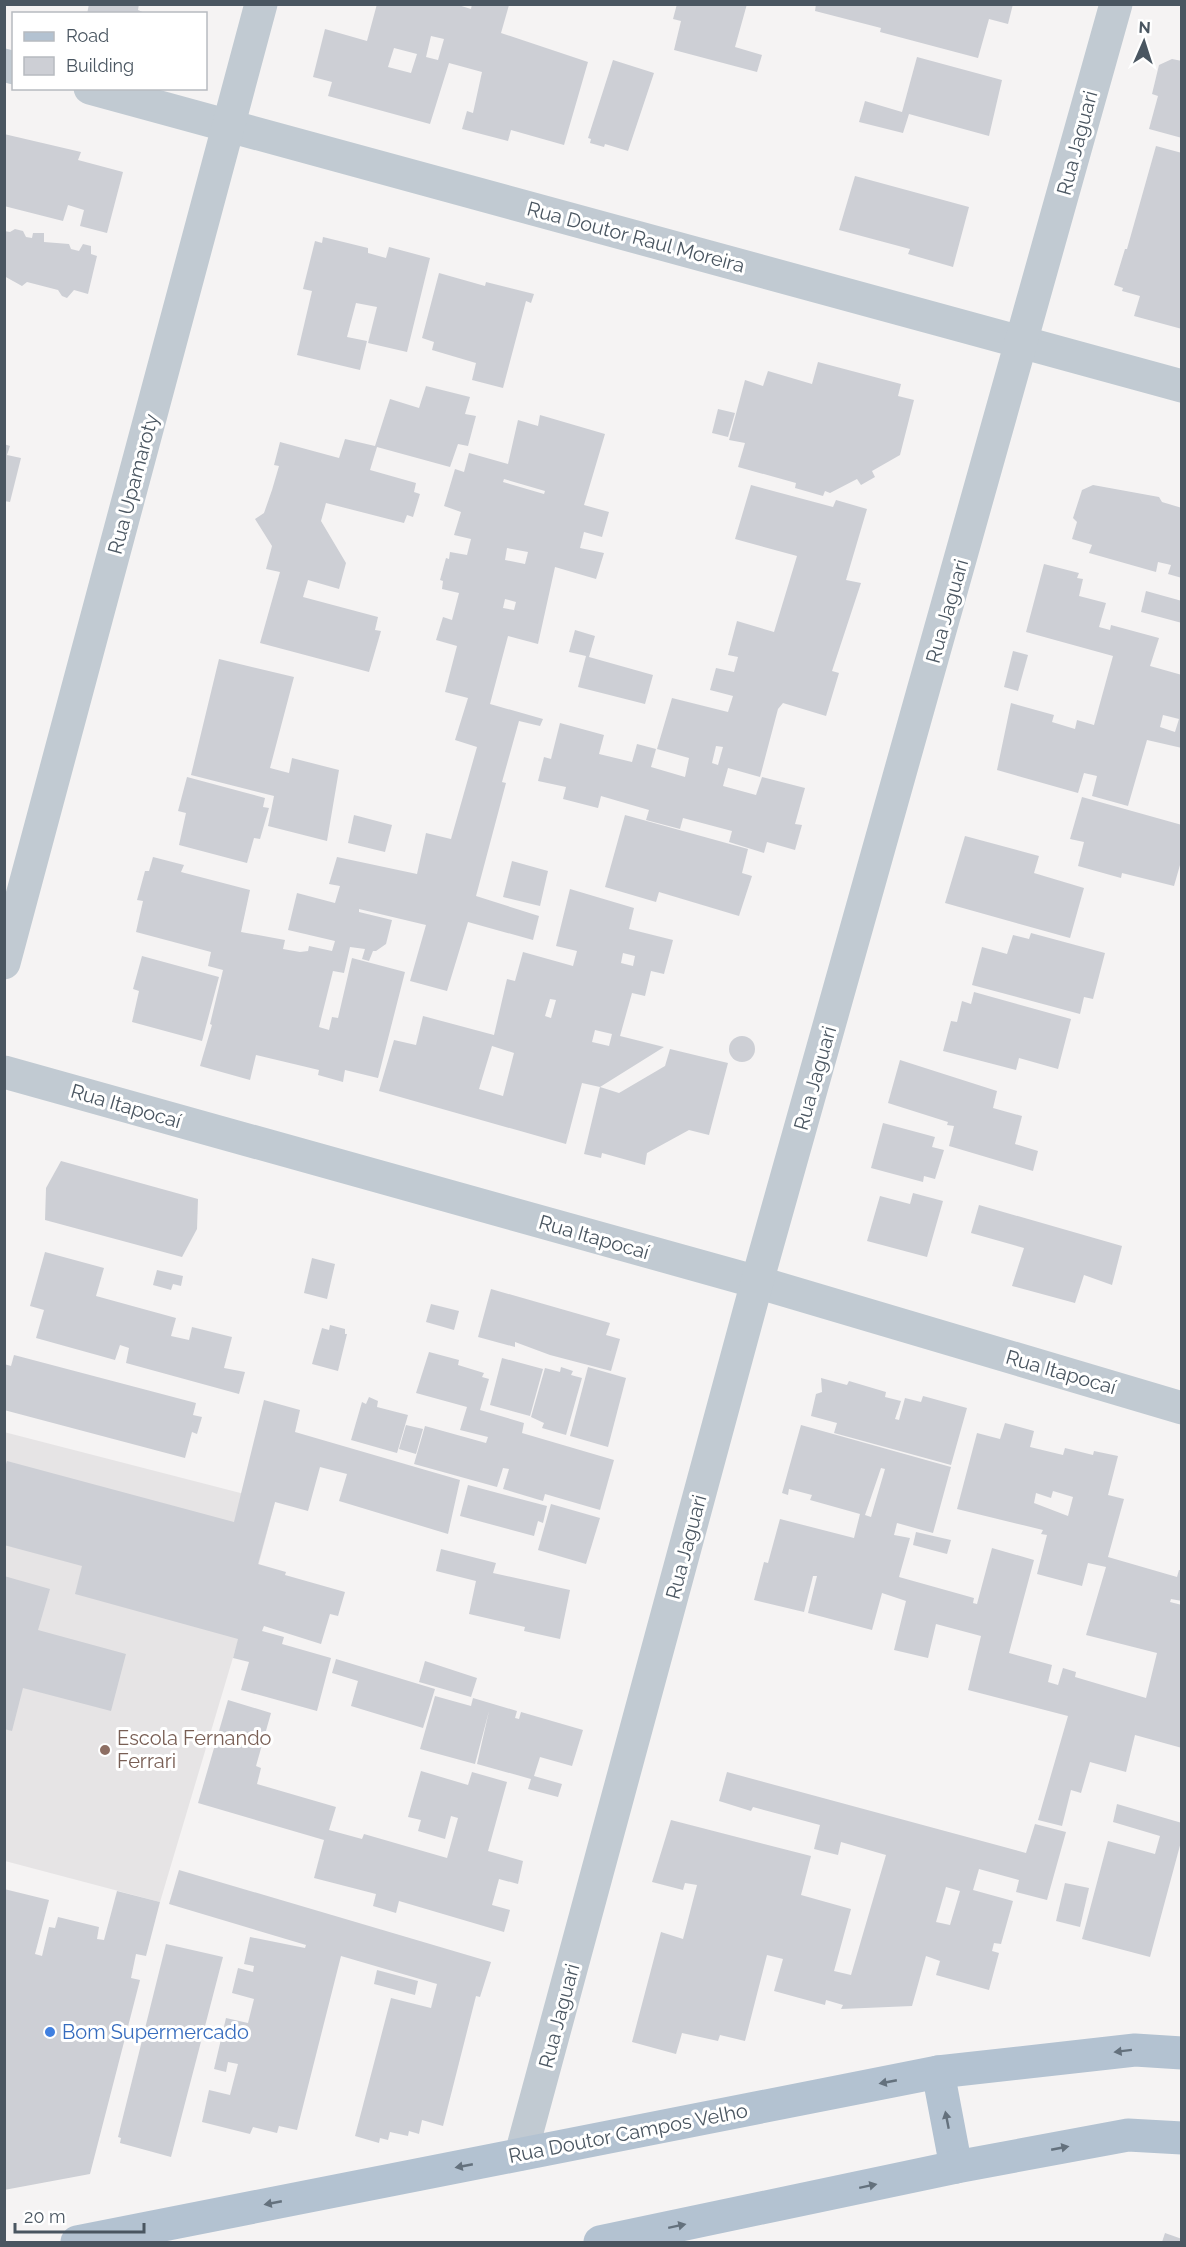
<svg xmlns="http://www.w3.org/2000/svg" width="1186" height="2247" font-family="Raleway,sans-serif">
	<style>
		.education { fill: #e6e4e5 }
		.building { fill: #cdcfd5; fill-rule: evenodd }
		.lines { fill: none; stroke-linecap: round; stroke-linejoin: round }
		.minor { stroke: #c1cad2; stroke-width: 33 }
		.major { stroke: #b3c2d1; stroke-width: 33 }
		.oneway { fill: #64717d }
		.education-dot { fill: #8d6e63; stroke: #fff; stroke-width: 2 }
		.shop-dot { fill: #3f7fe0; stroke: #fff; stroke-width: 2 }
		.labels { text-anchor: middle; stroke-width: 6; stroke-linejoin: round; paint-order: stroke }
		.street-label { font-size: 20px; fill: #4a5661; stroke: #fff }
		.education-label { font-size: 20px; fill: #785e54; stroke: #fff; text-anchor: start }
		.shop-label { font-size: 20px; fill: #366cbe; stroke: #fff; text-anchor: start }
	</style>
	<rect width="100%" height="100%" fill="#f5f3f3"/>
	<polygon class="education" points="4,1432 275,1502 243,1624 160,1902 5,1861"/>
	<g class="building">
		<polygon points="89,4 139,4 138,10 147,14 87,14"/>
		<path d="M377 4H455L471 9 472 4 509 5 501 33 588 62 564 145 511 130 508 141 462 129 467 111 473 113 482 72 449 63 430 124 328 96 332 82 313 77 325 29 367 41ZM431 36 444 39 438 60 426 57ZM394 48 417 54 411 73 388 67Z"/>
		<polygon points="677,4 747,4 735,47 762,55 757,72 674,50 681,21 673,19"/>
		<polygon points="816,4 1013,4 1008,24 989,19 978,58 880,32 881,28 815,11"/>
		<polygon points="917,57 1002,80 989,136 909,114 903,133 859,122 865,101 902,112"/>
		<polygon points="1172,59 1182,61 1182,138 1149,129 1158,96 1152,94 1159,65"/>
		<polygon points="613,60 654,73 628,151 605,144 604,147 590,143 591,139 588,138"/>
		<polygon points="4,134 81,152 78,160 123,172 107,233 80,226 84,210 68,205 63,221 4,206"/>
		<polygon points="1156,146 1182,153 1182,329 1134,316 1140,296 1122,291 1123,288 1114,285 1125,249 1127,249"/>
		<polygon points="855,176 969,207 953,267 908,254 910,249 839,230"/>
		<polygon points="15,229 23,231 26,237 32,238 33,233 44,233 44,242 69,244 71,249 79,251 83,244 91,246 91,254 97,256 88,294 74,290 67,298 62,296 58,290 27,282 22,286 4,276 4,231 10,232"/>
		<polygon points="323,237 368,248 368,253 386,258 389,247 430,258 407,352 368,343 377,307 356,303 347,337 367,341 360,370 297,355 312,291 303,289 315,241 322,243"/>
		<polygon points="439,273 485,286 486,282 534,294 531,303 526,301 503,388 472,380 476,363 432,350 434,342 422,338"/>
		<polygon points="818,362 901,384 898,396 914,400 900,455 872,471 875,477 861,485 857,479 830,493 825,491 823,496 795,488 796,483 738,467 745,443 729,440 745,380 763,386 768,371 812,384"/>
		<polygon points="426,386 470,397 465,414 476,416 468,446 458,444 450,467 377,447 370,470 416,483 414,492 420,494 413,517 407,515 404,523 326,503 321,521 346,563 339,589 308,580 303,597 378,617 375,630 381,631 369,672 260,643 280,572 266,569 272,546 255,519 264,513 272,490 279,466 274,465 280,442 339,458 345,439 375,446 390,399 419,408"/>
		<polygon points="718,409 735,413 728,437 712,433"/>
		<path d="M540 415 605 434 584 505 609 512 602 537 584 532 580 548 604 553 596 579 555 567 538 644 508 636 490 704 543 719 540 726 519 721 502 782 506 783 476 896 539 916 533 940 468 922 447 991 410 981 426 925 359 909V912L392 920 386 944 376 951H373L369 961 362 959 365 949 350 947 344 973 333 971 319 1027 329 1030 332 1017 338 1018 352 958 405 972 378 1078 345 1070 343 1082 318 1075 319 1070 256 1055 250 1080 200 1066 212 1025 210 1024 223 970 208 966 211 952 136 932 143 901 137 900 145 871H149L153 857 184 865 181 872 250 890 241 932 285 940 283 949 300 952 308 951 309 946 332 951 335 941 288 930 297 893 335 903 340 886 329 884 337 857 417 874 426 833 451 839 477 747 455 740 468 698 445 692 457 646 436 640 443 617 452 620 459 593 442 589 443 581 440 580 446 558 449 559 450 552 467 555 471 539 454 535 461 512 444 506 455 469 464 472 469 453 508 464 518 420 538 426ZM504 479 545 491 544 494 503 482ZM507 548 528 552 525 564 505 560ZM505 599 516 602 514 610 503 608Z"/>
		<polygon points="4,444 10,446 7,455 21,458 10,502 4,501"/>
		<path d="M751 485 833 507 836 500 867 509 846 580 861 583 832 671 839 673 826 716 783 703 778 709 760 777 728 768 723 786 756 795 762 777 805 788 795 824 802 825 795 850 767 842 764 853 729 842 732 831 683 818 680 829 646 820 649 810 601 796 598 808 563 799 566 787 538 781 544 757 551 759 560 723 604 735 599 754 632 762 637 744 656 749 651 767 685 777 689 758 657 749 672 698 728 712 733 696 710 690 716 668 734 672 738 657 728 655 737 621 774 632 797 556 735 539ZM716 746 723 747 718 765 712 763Z"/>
		<polygon points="1093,485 1159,497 1162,502 1182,508 1182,578 1168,574 1171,565 1158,562 1156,572 1089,553 1092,545 1072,539 1077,522 1073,518 1082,490"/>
		<path d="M1044 564 1079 573 1077 578 1083 579 1079 596 1106 603 1099 627 1110 630 1111 625 1159 638 1150 666 1182 675V748L1147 740 1128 806 1092 796 1097 776 1084 773 1078 793 997 770 1011 703 1054 715 1052 722 1075 729 1077 720 1094 725 1113 656 1026 632ZM1163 715 1179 719 1175 732 1160 727Z"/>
		<polygon points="1146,591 1182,601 1182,623 1141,612"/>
		<polygon points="575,630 595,636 589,657 653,675 645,704 578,687 586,656 569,652"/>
		<polygon points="1013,651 1028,655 1018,691 1004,687"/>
		<polygon points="219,659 294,677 270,768 289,773 292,758 339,770 327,841 268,826 274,796 191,775"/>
		<polygon points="187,777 265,798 263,807 269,808 260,839 254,838 247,863 179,845 186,813 178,811"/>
		<polygon points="1082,797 1182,825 1182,858 1174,886 1122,873 1121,878 1078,866 1084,842 1070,839"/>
		<polygon points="354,815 392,825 385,852 348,843"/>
		<polygon points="625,815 748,849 742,873 752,876 739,916 659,892 656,902 605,887"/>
		<polygon points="965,836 1039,856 1034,873 1084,888 1070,938 945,903"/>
		<polygon points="512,861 548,871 540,906 503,897"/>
		<path d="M570 889 634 908 629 929 673 940 664 974 651 971 645 996 632 993 620 1036 664 1047 600 1087 582 1083 566 1144 379 1091 394 1040 416 1045 423 1016 494 1035 507 979 515 981 523 952 573 966 577 951 556 946ZM623 953 635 956 633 966 621 963ZM550 999 556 1000 551 1018 545 1016ZM595 1030 612 1034 609 1046 592 1042ZM492 1046 514 1053 503 1096 479 1089Z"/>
		<polygon points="1031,933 1105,953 1093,999 1084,997 1080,1014 972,985 982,947 1007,954 1013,935 1029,939"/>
		<polygon points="142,956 219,977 202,1041 132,1022 139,991 133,989"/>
		<polygon points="974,992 1071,1019 1058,1069 1019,1058 1016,1070 943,1051 951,1021 957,1022 962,1001 971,1004"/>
		<circle cx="742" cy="1049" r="13"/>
		<polygon points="670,1049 728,1063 709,1135 689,1130 647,1153 645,1165 602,1153 601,1158 584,1154 600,1087 619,1093 665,1066"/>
		<polygon points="900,1060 997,1091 993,1108 1022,1116 1015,1144 1038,1151 1033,1171 949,1146 954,1126 947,1125 948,1122 888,1103"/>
		<polygon points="883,1123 935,1137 932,1147 944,1150 935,1179 924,1176 923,1182 871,1168"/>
		<polygon points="61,1161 198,1199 197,1229 182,1257 45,1220 46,1188"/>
		<polygon points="913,1193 943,1201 927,1257 867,1241 880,1196 910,1204"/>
		<polygon points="979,1205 1122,1246 1112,1285 1084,1275 1075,1303 1012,1286 1024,1248 971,1233"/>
		<polygon points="45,1252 104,1268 96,1296 176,1318 171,1336 189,1340 192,1327 232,1337 224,1368 245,1372 239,1394 126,1363 129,1348 120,1345 115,1360 36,1338 44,1310 30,1306"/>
		<polygon points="312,1258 335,1264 327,1299 304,1293"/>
		<polygon points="157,1270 183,1276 181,1286 173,1284 171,1290 153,1285"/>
		<polygon points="491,1289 610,1323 606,1335 620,1339 611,1371 550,1355 515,1342 515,1347 478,1337"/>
		<polygon points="431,1304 459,1311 454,1330 426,1322"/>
		<polygon points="330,1325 345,1329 345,1334 347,1334 338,1371 312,1364 322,1328 329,1330"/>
		<polygon points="429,1352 459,1360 458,1365 484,1373 482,1377 489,1379 480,1410 524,1423 522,1433 614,1460 600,1510 545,1494 543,1501 503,1489 509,1469 503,1468 497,1487 414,1464 425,1426 486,1443 488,1437 460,1430 467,1407 416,1393"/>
		<polygon points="14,1355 196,1403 193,1415 202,1417 197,1434 192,1432 185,1458 4,1410 4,1364 11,1366"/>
		<polygon points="502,1358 543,1369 530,1416 490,1405"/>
		<polygon points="561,1367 573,1371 571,1375 582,1378 566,1435 542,1428 544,1423 531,1417 545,1368 560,1372"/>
		<polygon points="588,1367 626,1378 608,1447 570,1436"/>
		<polygon points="821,1378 847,1385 849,1381 886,1392 885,1397 901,1401 895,1419 899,1420 905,1398 921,1402 923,1396 967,1408 951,1465 834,1433 837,1423 811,1416 816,1394 822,1392"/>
		<polygon points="369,1397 378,1401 377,1407 408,1415 397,1453 351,1440 362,1402 366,1404"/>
		<polygon points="264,1400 300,1410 295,1432 460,1480 448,1534 339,1501 347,1474 320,1467 308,1511 275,1502 258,1564 286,1572 285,1575 345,1592 338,1616 330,1614 321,1644 264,1626 262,1631 284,1637 282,1644 331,1658 317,1711 241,1690 249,1662 233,1658 238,1639 75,1594 82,1566 4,1545 4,1470 7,1461 234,1522"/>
		<path d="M1005 1423 1034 1431 1030 1447 1063 1455 1065 1448 1093 1455 1094 1451 1118 1456 1108 1495 1124 1499 1108 1557 1177 1577 1179 1570H1182V1601L1171 1599 1170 1602 1182 1605V1748L1135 1735 1126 1772 1090 1762 1081 1793 1071 1790 1062 1826 1038 1820 1068 1716 968 1690 981 1636 936 1624 928 1658 894 1650 906 1601 882 1593 872 1630 808 1613 817 1576H813L804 1612 754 1600 764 1562 768 1563 780 1519 854 1538 860 1514 810 1500 812 1495 789 1489 788 1495 782 1493 801 1425 951 1467 933 1533 897 1523 894 1535 910 1538 899 1577 974 1598 973 1603 977 1604 992 1548 1034 1560 1009 1653 1052 1665 1048 1682 1058 1685 1063 1668 1076 1672 1075 1677 1146 1698 1157 1653 1086 1635 1106 1567 1088 1563 1082 1586 1037 1574 1047 1535 1041 1534 1043 1530 957 1509 977 1433 1000 1439ZM881 1468 885 1469 871 1517 865 1515ZM1053 1491 1073 1497 1068 1516 1034 1503 1036 1493 1051 1498Z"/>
		<polygon points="406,1425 423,1429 416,1454 399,1449"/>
		<polygon points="468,1485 547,1506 543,1523 538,1521 534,1536 460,1516"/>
		<polygon points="551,1504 600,1518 586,1564 538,1550"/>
		<polygon points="916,1532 951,1540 947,1554 913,1545"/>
		<polygon points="441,1549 496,1563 493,1573 570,1590 560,1639 524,1631 525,1627 469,1614 476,1581 436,1571"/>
		<polygon points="4,1576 50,1589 38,1630 126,1654 111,1711 23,1688 12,1731 4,1729"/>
		<polygon points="336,1659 435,1689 423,1728 351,1706 358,1681 332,1673"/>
		<polygon points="425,1661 477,1678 471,1697 419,1682"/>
		<polygon points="435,1696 471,1706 473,1698 517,1711 515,1718 519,1719 521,1712 583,1730 572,1766 540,1757 534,1776 562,1784 558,1797 528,1789 531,1779 477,1764 489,1711 475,1764 420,1749"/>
		<polygon points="228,1700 271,1713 256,1766 261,1768 257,1784 336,1807 329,1830 362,1839 364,1834 447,1858 458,1818 451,1816 445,1839 418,1831 421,1820 408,1817 421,1771 468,1785 472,1772 507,1782 488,1851 523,1861 518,1884 499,1879 492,1905 510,1910 504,1932 399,1901 396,1913 373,1906 376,1894 314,1878 324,1840 198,1803"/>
		<path d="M727 1772 1026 1853 1035 1824 1066 1832 1047 1900 1016 1892 1019 1880 979 1869 973 1890 1013 1901 1001 1944 994 1943 992 1951 999 1953 989 1990 936 1975 940 1961 926 1956 912 2006 841 2009 843 2005 826 2000 825 2005 774 1991 783 1959 767 1955 745 2041 720 2035 718 2041 682 2033 676 2054 632 2042 661 1932 683 1939 697 1885 685 1883 683 1890 652 1882 671 1820 811 1856 801 1895 851 1909 834 1971 851 1975 886 1855 841 1842 838 1855 814 1849 820 1825 753 1807 751 1811 719 1801ZM946 1887 960 1891 950 1925 936 1922Z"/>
		<polygon points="1117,1804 1182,1823 1182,1838 1150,1957 1082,1939 1108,1841 1155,1854 1160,1836 1113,1822"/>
		<polygon points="179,1870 491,1962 480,1997 476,1996 443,2126 422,2120 419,2134 409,2131 408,2136 390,2132 388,2140 380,2138 379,2143 355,2136 391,1998 431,2008 437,1984 341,1956 297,2130 279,2126 277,2133 253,2127 250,2134 202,2122 209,2090 230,2095 238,2064 228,2062 226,2072 214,2069 226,2018 248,2023 254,1999 232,1993 238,1968 253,1972 254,1966 244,1964 250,1937 305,1948 306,1945 169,1904"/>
		<polygon points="1065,1883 1089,1888 1080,1927 1056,1921"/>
		<polygon points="4,1889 49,1900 35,1954 42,1956 49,1927 55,1928 58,1917 99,1927 97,1939 104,1940 117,1891 160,1902 146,1956 136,1954 131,1978 140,1980 90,2174 4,2190"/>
		<polygon points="166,1944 223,1957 171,2157 120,2143 121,2138 118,2137"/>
		<polygon points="377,1970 418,1981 415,1995 374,1984"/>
		<polygon points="1165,2233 1182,2239 1182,2242 1162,2242"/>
	</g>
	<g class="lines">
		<g class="minor">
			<polyline points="4,65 14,68"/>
			<polyline points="90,88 1182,386"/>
			<polyline points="4,963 261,4"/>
			<polyline points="4,1072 757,1282 1182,1408"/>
			<polyline points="521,2154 757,1282 1116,4"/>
		</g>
		<g class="major">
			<polyline points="938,2072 956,2167"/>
			<polyline points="77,2242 938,2072 1135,2050 1182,2053"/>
			<polyline points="600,2242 956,2167 1128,2135 1182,2138"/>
		</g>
	</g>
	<defs><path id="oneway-solid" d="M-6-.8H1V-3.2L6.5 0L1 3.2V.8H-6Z" transform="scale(1.5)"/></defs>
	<g class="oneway">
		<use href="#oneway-solid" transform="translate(1123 2051) rotate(173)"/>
		<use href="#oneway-solid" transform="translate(888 2082) rotate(169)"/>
		<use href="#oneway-solid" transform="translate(947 2120) rotate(-101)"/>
		<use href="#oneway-solid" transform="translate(1060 2148) rotate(-11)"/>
		<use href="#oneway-solid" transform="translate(464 2166) rotate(169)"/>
		<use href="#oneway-solid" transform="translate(868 2186) rotate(-12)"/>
		<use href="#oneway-solid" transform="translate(273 2203) rotate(169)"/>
		<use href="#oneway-solid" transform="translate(677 2226) rotate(-12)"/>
	</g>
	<circle class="education-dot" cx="105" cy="1750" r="6"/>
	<circle class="shop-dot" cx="50" cy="2032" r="6"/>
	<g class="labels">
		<g class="street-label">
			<text transform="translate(1077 143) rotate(-75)" y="7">Rua Jaguari</text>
			<text transform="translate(636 237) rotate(15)" y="7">Rua Doutor Raul Moreira</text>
			<text transform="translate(133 484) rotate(-75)" y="7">Rua Upamaroty</text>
			<text transform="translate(947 611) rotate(-74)" y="7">Rua Jaguari</text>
			<text transform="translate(815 1078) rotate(-74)" y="7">Rua Jaguari</text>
			<text transform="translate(126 1106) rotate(16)" y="7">Rua Itapocaí</text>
			<text transform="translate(594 1237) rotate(16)" y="7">Rua Itapocaí</text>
			<text transform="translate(1061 1372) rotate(16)" y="7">Rua Itapocaí</text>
			<text transform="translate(686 1547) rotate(-75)" y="7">Rua Jaguari</text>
			<text transform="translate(559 2016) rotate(-75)" y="7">Rua Jaguari</text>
			<text transform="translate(628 2133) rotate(-11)" y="7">Rua Doutor Campos Velho</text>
		</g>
		<g class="education-label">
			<text x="117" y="1745">Escola Fernando<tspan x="117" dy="23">Ferrari</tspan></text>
		</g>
		<g class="shop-label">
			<text x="62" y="2039">Bom Supermercado</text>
		</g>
	</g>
	<rect width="1186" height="2247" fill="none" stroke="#4a5661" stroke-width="12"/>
	<rect x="12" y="12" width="195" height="78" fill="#ffffff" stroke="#b7bbc0" stroke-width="1.5"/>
	<rect x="24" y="32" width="30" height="9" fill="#b3c2d1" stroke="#b7bbc0" stroke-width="1.5"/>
	<text x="66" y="42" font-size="18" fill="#4a5661">Road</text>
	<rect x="24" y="57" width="30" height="18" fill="#cdcfd5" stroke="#b7bbc0" stroke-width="1.5"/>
	<text x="66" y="72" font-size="18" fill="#4a5661">Building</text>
	<g transform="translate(1144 42) rotate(3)" stroke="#ffffff" stroke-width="4.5" paint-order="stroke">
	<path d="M0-4.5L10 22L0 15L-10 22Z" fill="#4a5661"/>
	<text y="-9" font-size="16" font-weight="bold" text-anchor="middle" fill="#4a5661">N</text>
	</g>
	<path d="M15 2223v9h129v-9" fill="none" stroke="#4a5661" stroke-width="3"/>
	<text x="24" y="2223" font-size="18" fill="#4a5661" stroke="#ffffff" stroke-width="4.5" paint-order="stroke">20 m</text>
</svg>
